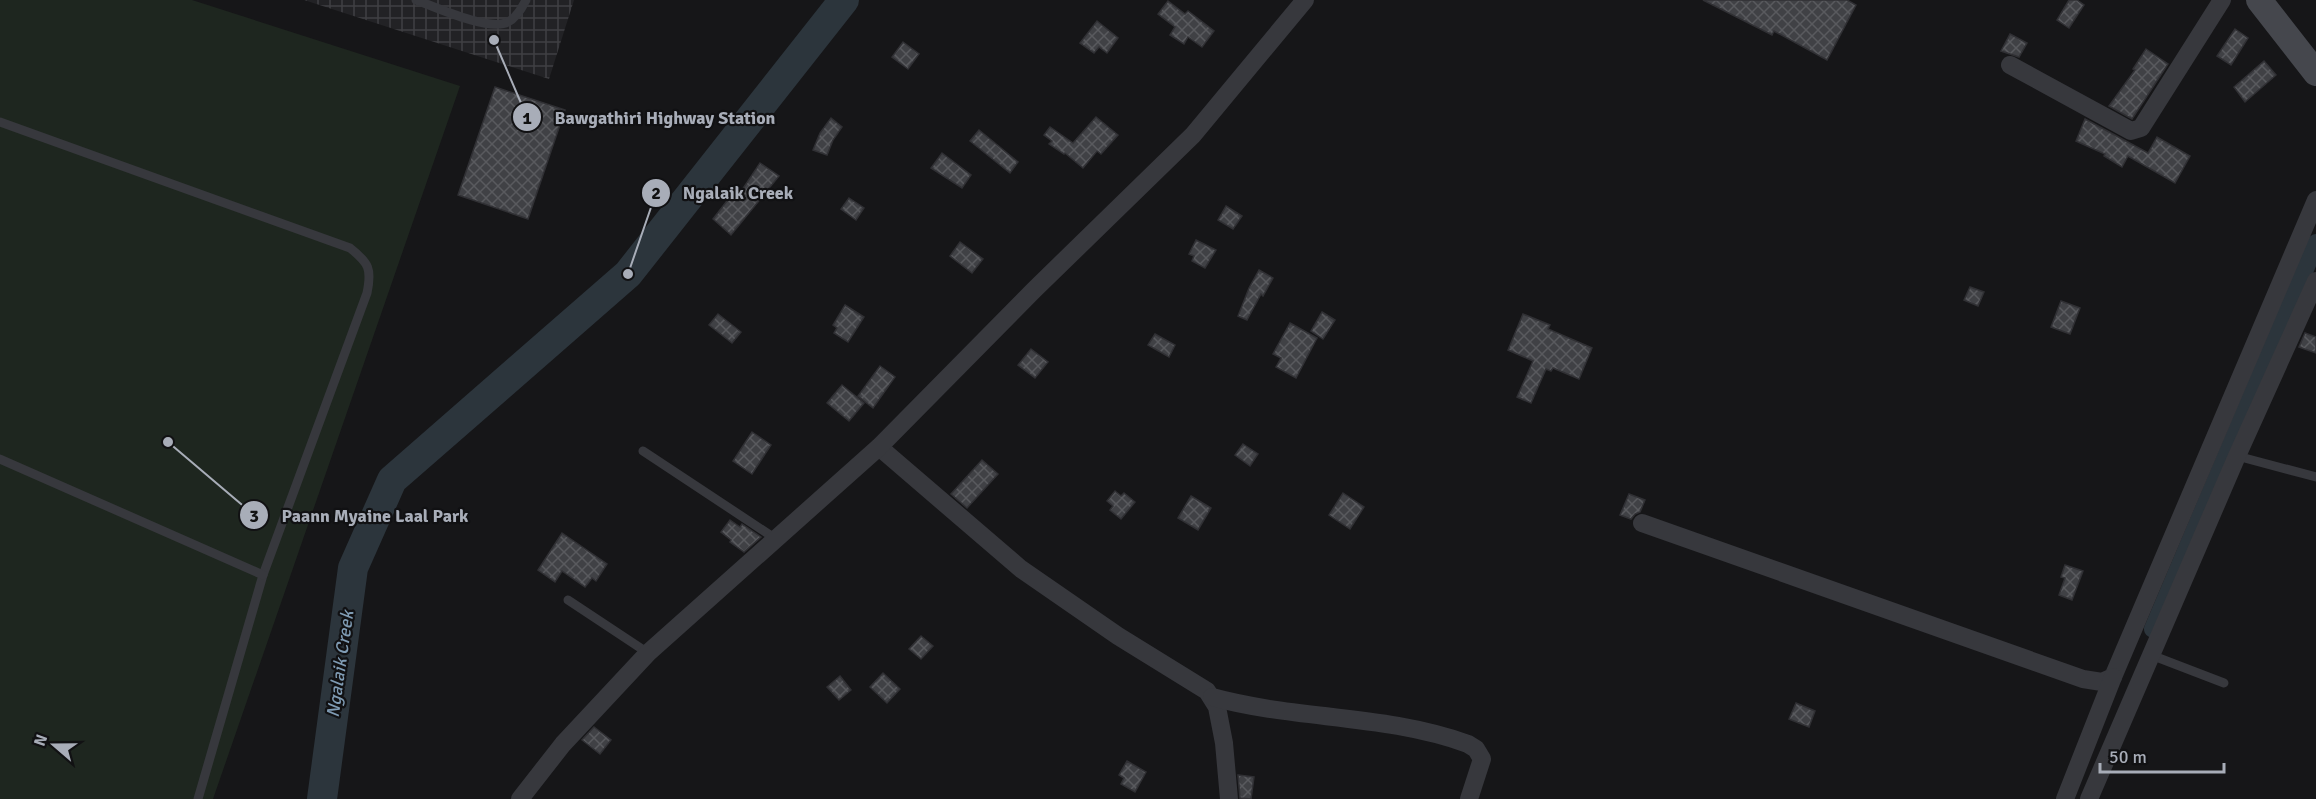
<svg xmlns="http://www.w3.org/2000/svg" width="2316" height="799" font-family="Signika,sans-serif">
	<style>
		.industrial { fill: url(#industrial-grid) }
		.park { fill: #1e261f }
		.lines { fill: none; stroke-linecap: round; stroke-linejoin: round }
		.canal { stroke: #2c353c; stroke-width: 18 }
		.river { stroke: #2c353c; stroke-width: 30 }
		.building { fill: url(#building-cross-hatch); stroke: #303034; stroke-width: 1.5 }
		.lane { stroke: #37383d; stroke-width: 9 }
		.street { stroke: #37383d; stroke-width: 18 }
		.secondary { stroke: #45474d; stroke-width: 26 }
		.labels { text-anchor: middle; stroke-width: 4.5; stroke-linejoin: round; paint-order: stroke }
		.water-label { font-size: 18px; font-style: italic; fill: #7f9bb3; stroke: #111113 }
		.leader { fill: none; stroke: #a8adb8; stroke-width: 2 }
		.callout-dot { fill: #a8adb8; stroke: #111113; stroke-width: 2 }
		.mark-label { font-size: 18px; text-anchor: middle; font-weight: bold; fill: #111 }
		.callout-label { font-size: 18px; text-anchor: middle; font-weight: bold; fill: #a8adb8; stroke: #111113; stroke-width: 4.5; stroke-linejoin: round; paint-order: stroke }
	</style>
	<defs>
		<pattern id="industrial-grid" width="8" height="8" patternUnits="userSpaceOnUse" patternTransform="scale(1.5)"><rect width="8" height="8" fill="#222225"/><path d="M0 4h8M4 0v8" fill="none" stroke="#3f3f43"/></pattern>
		<pattern id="building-cross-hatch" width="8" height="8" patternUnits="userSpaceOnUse" patternTransform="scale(1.5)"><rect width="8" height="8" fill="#404145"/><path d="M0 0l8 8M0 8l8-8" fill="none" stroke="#595a5e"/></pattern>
	</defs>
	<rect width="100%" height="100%" fill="#161618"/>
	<polygon class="industrial" points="304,0 574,0 549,79"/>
	<polygon class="park" points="0,0 192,0 460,86 213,799 0,799"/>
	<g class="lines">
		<polyline class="canal" points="2153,629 2316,243"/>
		<polyline class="river" points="322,799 353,568 392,480 628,274 844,0"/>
	</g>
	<g class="building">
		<polygon points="1703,0 1847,0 1856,5 1827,60 1774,31 1772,35"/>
		<polygon points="2069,0 2077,0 2084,5 2069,28 2057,20"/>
		<polygon points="1168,1 1185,14 1188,11 1214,31 1202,47 1188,37 1184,44 1170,35 1175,27 1158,14"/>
		<polygon points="1097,21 1118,38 1107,53 1099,47 1094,53 1080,43"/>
		<polygon points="2235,29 2248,38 2231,65 2217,56"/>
		<polygon points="2010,34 2027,43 2019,57 2001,51"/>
		<polygon points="903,42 919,54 908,69 892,57"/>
		<polygon points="2146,49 2168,64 2132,119 2109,106 2135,70 2133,69"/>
		<polygon points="2264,61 2276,75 2245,102 2234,87"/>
		<polygon points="495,87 565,110 528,219 458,195"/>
		<polygon points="1096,117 1118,135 1101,154 1097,151 1083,168 1065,153 1064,154 1049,144 1052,141 1044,135 1050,127 1073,143"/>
		<polygon points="831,118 842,127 833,140 827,155 813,150 820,133"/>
		<polygon points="2085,119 2148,153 2157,137 2190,156 2175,183 2128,156 2122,167 2104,156 2105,154 2076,141"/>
		<polygon points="979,130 1018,162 1010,173 970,141"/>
		<polygon points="942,153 971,175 962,188 931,168"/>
		<polygon points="760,163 779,176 731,235 713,219 734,192 738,196"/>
		<polygon points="849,198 864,208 856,220 841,209"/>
		<polygon points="1226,206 1242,216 1233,229 1218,220"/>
		<polygon points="1196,240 1216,250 1205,268 1192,261 1194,256 1189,254"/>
		<polygon points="960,242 983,259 972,273 950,256"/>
		<polygon points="1259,270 1273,278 1263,296 1261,294 1247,320 1238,316 1249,288"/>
		<polygon points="1970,287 1984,292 1978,306 1964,300"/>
		<polygon points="2061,301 2080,308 2070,334 2051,327"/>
		<polygon points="845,305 864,317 848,342 834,333 837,328 833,325"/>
		<polygon points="1322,312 1335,320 1323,339 1311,331"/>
		<polygon points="718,314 741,332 732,343 709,325"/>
		<polygon points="1523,314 1550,325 1548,329 1592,348 1579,379 1553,368 1551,371 1546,369 1531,403 1517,397 1533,361 1508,350"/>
		<polygon points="1290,323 1317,338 1296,378 1276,367 1281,358 1273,354"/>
		<polygon points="2305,333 2316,337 2316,353 2299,347"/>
		<polygon points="1155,334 1175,345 1169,357 1148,345"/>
		<polygon points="1031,349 1048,362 1035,378 1018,365"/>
		<polygon points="880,366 895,377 873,408 858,396"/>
		<polygon points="842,385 864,403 849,421 827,403"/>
		<polygon points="752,432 771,445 752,474 733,461"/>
		<polygon points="1243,444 1258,454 1250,466 1235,455"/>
		<polygon points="982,460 998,474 967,508 951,494"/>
		<polygon points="1115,491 1121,496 1124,493 1135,502 1121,519 1110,510 1113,506 1107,501"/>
		<polygon points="1343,493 1364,507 1350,529 1329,515"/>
		<polygon points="1629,494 1645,500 1640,512 1635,514 1631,519 1620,515"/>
		<polygon points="1191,496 1211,508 1198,530 1178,518"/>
		<polygon points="730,520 740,527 742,524 761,537 744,552 730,542 731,540 721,532"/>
		<polygon points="562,533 607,564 596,581 592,578 585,587 562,571 555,582 538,570"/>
		<polygon points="2065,565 2083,571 2072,600 2059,595 2065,578 2061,577"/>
		<polygon points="921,636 933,646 921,659 909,649"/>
		<polygon points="883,673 900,689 887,703 870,687"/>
		<polygon points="840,676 851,690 839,700 827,687"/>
		<polygon points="1796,703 1815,711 1809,727 1789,719"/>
		<polygon points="594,727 611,740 600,754 582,740"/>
		<polygon points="1127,761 1146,772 1135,792 1121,784 1124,778 1119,775"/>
		<polygon points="1238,775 1254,777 1251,799 1240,798"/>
	</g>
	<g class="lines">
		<g class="lane">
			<path d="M416 0C435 7 490 32 508 22 516 18 522 8 526 0"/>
			<path d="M0 122 350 248C369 263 372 269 367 293L263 575 198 799"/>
			<polyline points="643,451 776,539"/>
			<polyline points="2237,456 2316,477"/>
			<polyline points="0,459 263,575"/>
			<polyline points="568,600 648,653"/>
			<polyline points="2151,655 2224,683"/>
		</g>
		<g class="street">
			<polyline points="2010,65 2131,131 2141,128 2222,0"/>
			<polyline points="879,447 1021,569 1118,636 1207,691 1217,707 1224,743 1229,799"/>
			<polyline points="1642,523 2083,679 2102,682 2113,677 2316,200"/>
			<path d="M1212 697C1296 720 1385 714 1468 744L1476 749 1482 759 1469 799"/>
			<polyline points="520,799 563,744 648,653 879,447 1034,290 1193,135 1305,0"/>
			<polyline points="2065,799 2113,677"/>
			<polyline points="2089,799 2237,456 2316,281"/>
		</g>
		<polyline class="secondary" points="2259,0 2316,73"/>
	</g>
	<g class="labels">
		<g class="water-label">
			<text transform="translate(340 664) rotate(-82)" y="6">Ngalaik Creek</text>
		</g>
	</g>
	<path class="leader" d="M494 40L527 117M628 274L656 193M168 442L254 515"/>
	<g class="callout-dot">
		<circle cx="494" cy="40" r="6"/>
		<circle cx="628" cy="274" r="6"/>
		<circle cx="168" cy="442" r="6"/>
		<circle cx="527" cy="117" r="15"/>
		<circle cx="656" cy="193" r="15"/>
		<circle cx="254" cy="515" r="15"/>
	</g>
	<g class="mark-label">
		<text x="527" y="124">1</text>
		<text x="656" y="199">2</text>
		<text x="254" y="522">3</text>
	</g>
	<g class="callout-label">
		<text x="665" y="124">Bawgathiri Highway Station</text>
		<text x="738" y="199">Ngalaik Creek</text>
		<text x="375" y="522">Paann Myaine Laal Park</text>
	</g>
	<g transform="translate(54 745) rotate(290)" stroke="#111113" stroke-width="4.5" paint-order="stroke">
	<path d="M0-4.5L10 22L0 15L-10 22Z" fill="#a8adb8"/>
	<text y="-9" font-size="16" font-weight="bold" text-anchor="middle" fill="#a8adb8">N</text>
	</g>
	<path d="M2100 763v9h124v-9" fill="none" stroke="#a8adb8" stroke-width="3"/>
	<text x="2109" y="763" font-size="18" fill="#a8adb8" stroke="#111113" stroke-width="4.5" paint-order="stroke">50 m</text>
</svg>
